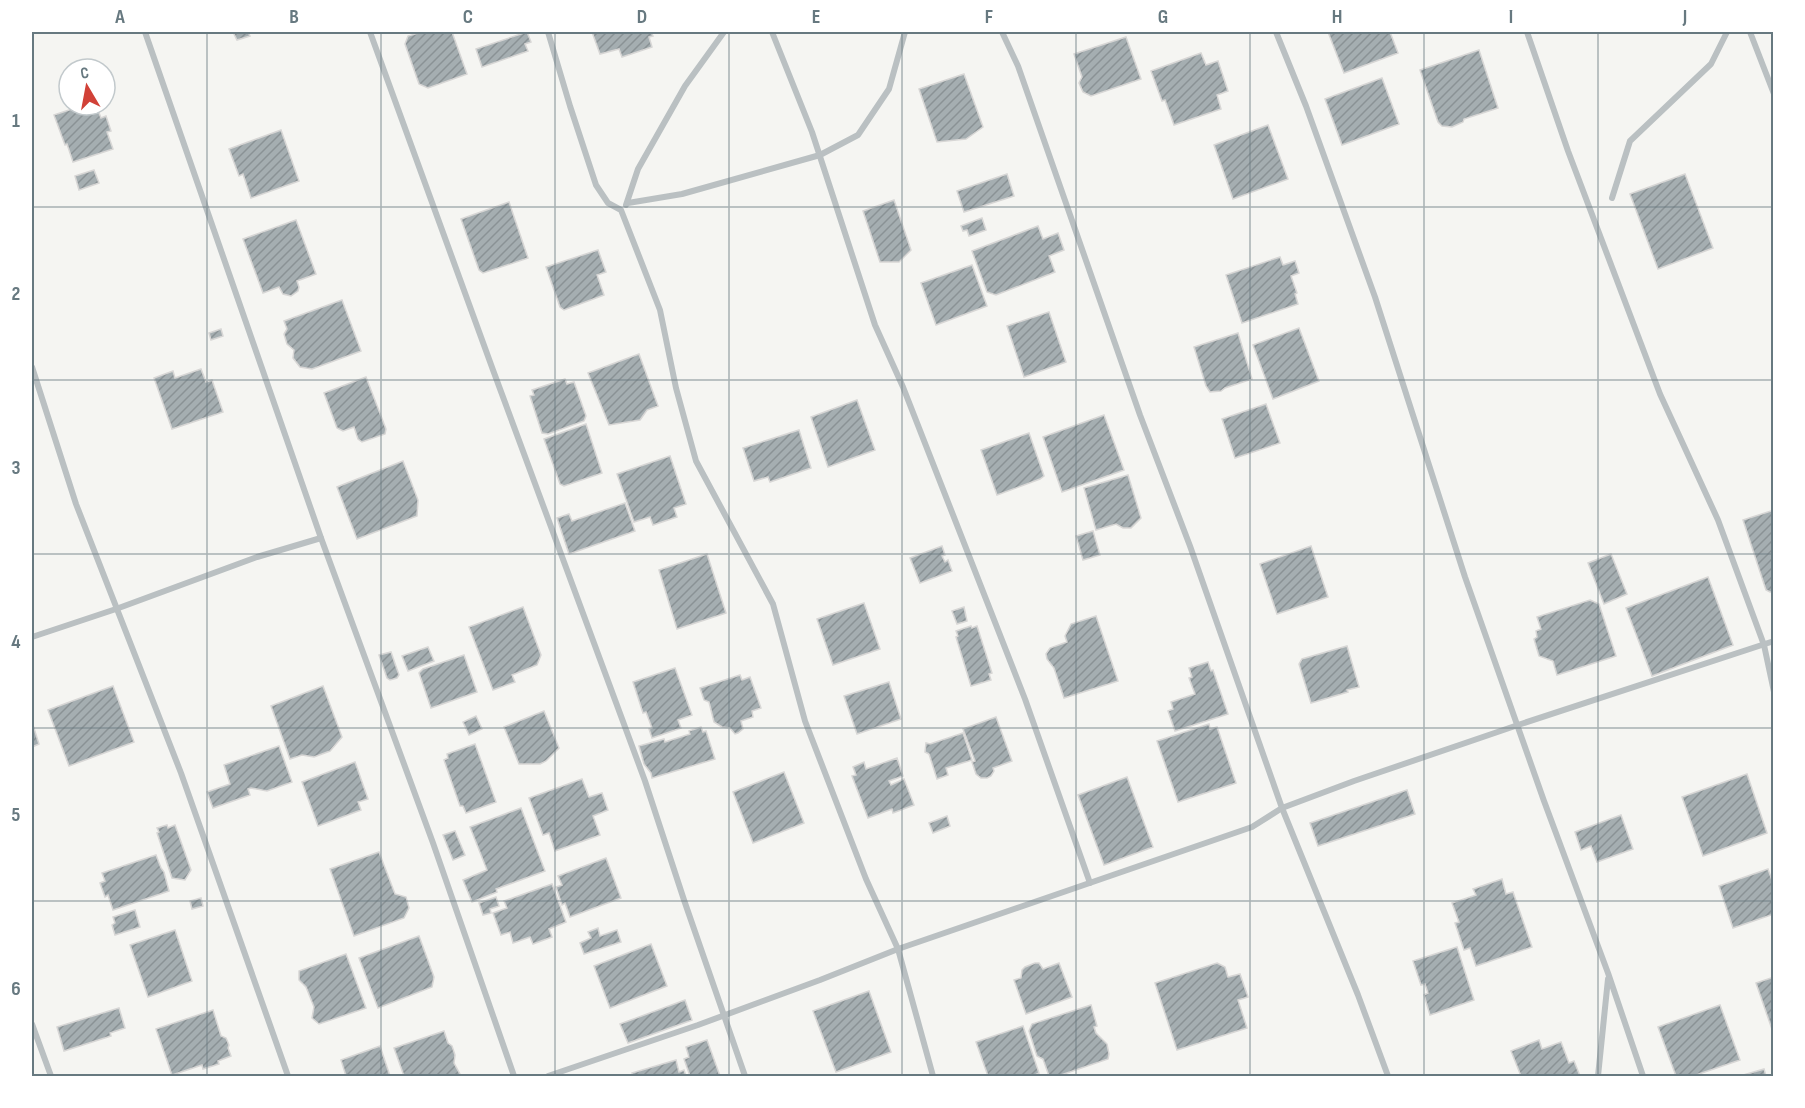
<svg xmlns="http://www.w3.org/2000/svg" width="1805" height="1108" font-family="'Sofia Sans Condensed',sans-serif">
	<style>
		.building { fill: url(#building-hatch); stroke: #d7d6d5; stroke-width: 1.5 }
		.lines { fill: none; stroke-linecap: round; stroke-linejoin: round }
		.minor { stroke: #bac0c2; stroke-width: 6 }
		.grid { fill: none; stroke: #677980; stroke-width: 1.5; stroke-opacity: 0.55 }
		.neatline { fill: none; stroke: #677980; stroke-width: 2 }
		.grid-label { font-size: 20px; text-anchor: middle; font-weight: bold; fill: #677980 }
	</style>
	<defs>
		<pattern id="building-hatch" width="6" height="6" patternUnits="userSpaceOnUse" patternTransform="scale(1.5)"><rect width="6" height="6" fill="#a5aeb1"/><path d="M-1 1l2-2M0 6l6-6M5 7l2-2" fill="none" stroke="#8a9295"/></pattern>
	</defs>
	<rect width="100%" height="100%" fill="#f5f5f2"/>
	<g class="building">
		<polygon points="233,32 248,32 250,36 237,40"/>
		<polygon points="422,32 452,32 467,74 428,88 419,84 405,44 408,36"/>
		<polygon points="527,32 531,42 525,44 528,51 482,67 476,49"/>
		<polygon points="592,32 651,32 653,36 649,37 652,47 622,57 619,49 600,54"/>
		<polygon points="1328,32 1390,32 1398,53 1344,73"/>
		<polygon points="1126,37 1141,79 1091,96 1083,92 1079,83 1082,77 1074,54"/>
		<polygon points="1479,50 1498,108 1464,119 1463,122 1452,127 1442,126 1438,122 1420,70"/>
		<polygon points="1201,53 1206,65 1218,61 1228,91 1217,95 1221,109 1174,125 1165,100 1162,101 1151,71"/>
		<polygon points="964,74 983,127 966,139 937,142 919,89"/>
		<polygon points="1382,78 1399,124 1342,145 1325,99"/>
		<polygon points="84,105 96,105 101,118 106,116 111,131 107,132 113,149 73,162 67,144 65,145 54,115"/>
		<polygon points="1268,125 1288,179 1233,199 1214,145"/>
		<polygon points="281,130 299,181 251,198 243,174 239,176 229,149"/>
		<polygon points="94,170 99,183 79,190 75,176"/>
		<polygon points="1007,174 1014,196 964,212 957,191"/>
		<polygon points="1685,174 1713,248 1658,269 1630,194"/>
		<polygon points="894,200 911,250 899,262 880,262 863,211"/>
		<polygon points="509,202 528,258 483,273 479,270 461,219"/>
		<polygon points="982,218 986,230 969,236 967,230 963,231 961,226"/>
		<polygon points="296,220 316,274 297,281 299,287 298,291 291,296 283,294 279,287 263,293 243,239"/>
		<polygon points="1038,226 1043,239 1058,233 1064,250 1049,256 1055,272 996,295 987,292 972,251"/>
		<polygon points="598,250 606,272 597,275 604,295 564,310 560,307 546,267"/>
		<polygon points="1280,257 1283,265 1295,261 1299,273 1291,276 1297,293 1295,294 1298,304 1242,323 1226,275"/>
		<polygon points="972,265 987,306 936,325 921,283"/>
		<polygon points="342,300 361,351 312,369 300,367 293,358 294,350 287,344 284,334 287,329 284,321"/>
		<polygon points="1049,312 1066,362 1024,377 1007,326"/>
		<polygon points="1299,328 1319,381 1273,399 1253,345"/>
		<polygon points="221,329 223,336 211,340 209,333"/>
		<polygon points="1238,333 1252,379 1225,388 1221,391 1210,392 1206,386 1194,347"/>
		<polygon points="639,354 658,406 647,410 640,420 609,425 588,373"/>
		<polygon points="201,369 206,382 212,380 223,412 172,429 154,378 173,371 175,378"/>
		<polygon points="366,377 386,429 385,434 362,442 358,439 354,427 343,431 337,428 324,393"/>
		<polygon points="565,379 567,384 574,382 586,416 584,421 548,434 542,433 530,396 534,395 532,390"/>
		<polygon points="857,400 875,450 828,467 811,417"/>
		<polygon points="1266,404 1280,443 1235,458 1222,419"/>
		<polygon points="1104,415 1124,470 1062,492 1043,437"/>
		<polygon points="586,424 602,473 564,486 560,484 544,439"/>
		<polygon points="799,430 811,468 770,482 768,477 754,481 743,448"/>
		<polygon points="1029,433 1044,476 1040,479 997,495 981,450"/>
		<polygon points="670,456 686,504 674,508 677,517 653,525 650,517 634,522 617,474"/>
		<polygon points="403,461 418,500 417,516 357,539 337,487"/>
		<polygon points="1128,475 1141,518 1131,528 1123,528 1116,524 1096,530 1084,488"/>
		<polygon points="625,503 635,531 569,554 557,518 569,514 572,521"/>
		<polygon points="1774,510 1774,592 1770,592 1766,590 1743,520"/>
		<polygon points="1093,531 1100,555 1083,560 1076,536"/>
		<polygon points="942,546 945,555 942,556 945,562 948,560 952,571 920,583 910,558"/>
		<polygon points="1311,546 1328,597 1277,614 1260,564"/>
		<polygon points="707,554 726,613 677,629 659,570"/>
		<polygon points="1611,554 1627,594 1604,604 1588,563"/>
		<polygon points="1708,577 1733,645 1652,676 1626,608"/>
		<polygon points="1590,600 1599,604 1616,656 1557,675 1553,661 1539,656 1534,639 1537,637 1536,631 1541,629 1537,617"/>
		<polygon points="864,603 880,649 833,665 817,619"/>
		<polygon points="523,607 541,655 537,665 512,675 515,682 493,690 469,627"/>
		<polygon points="964,607 967,621 957,624 952,611"/>
		<polygon points="1096,616 1118,681 1064,698 1054,668 1047,659 1046,654 1050,648 1067,642 1065,636 1071,624"/>
		<polygon points="971,626 972,628 977,626 992,673 989,674 991,680 971,686 956,637 958,636 956,631"/>
		<polygon points="1347,646 1359,687 1347,690 1348,692 1311,703 1299,664 1302,659"/>
		<polygon points="428,647 434,661 408,671 402,656"/>
		<polygon points="391,652 399,675 397,678 390,680 387,678 379,655"/>
		<polygon points="464,655 477,692 431,708 419,673 423,669"/>
		<polygon points="1208,662 1211,671 1213,670 1228,714 1175,731 1168,711 1173,709 1171,702 1195,694 1189,678 1192,677 1189,668"/>
		<polygon points="675,668 692,715 678,720 681,728 652,738 649,729 652,728 646,712 643,713 633,682"/>
		<polygon points="740,675 742,680 750,677 761,708 752,711 753,717 741,721 743,729 738,733 735,734 730,728 722,727 714,722 709,702 704,700 700,688"/>
		<polygon points="889,682 901,719 857,734 844,696"/>
		<polygon points="113,686 134,742 69,766 48,710"/>
		<polygon points="323,686 342,737 330,751 314,757 302,755 290,759 271,706"/>
		<polygon points="544,711 559,748 546,761 540,764 519,764 504,727"/>
		<polygon points="476,716 482,729 469,735 463,722"/>
		<polygon points="996,717 1012,761 993,768 994,771 991,776 987,778 981,778 976,774 972,762 975,761 963,729"/>
		<polygon points="32,722 39,744 32,747"/>
		<polygon points="1209,724 1210,729 1217,727 1236,783 1178,802 1157,741"/>
		<polygon points="701,727 703,732 706,731 715,759 652,778 651,773 644,764 639,746 664,739 665,742 690,734 689,731"/>
		<polygon points="963,733 972,760 946,768 948,775 937,779 929,754 925,752 926,743 930,744"/>
		<polygon points="475,744 496,802 466,813 463,806 460,806 444,760 448,758 447,754"/>
		<polygon points="279,746 292,782 267,791 251,788 248,789 250,795 213,808 207,792 230,784 224,765"/>
		<polygon points="897,758 903,776 889,781 891,785 904,779 914,805 893,813 892,809 868,818 852,776 856,775 853,767 864,762 866,769"/>
		<polygon points="355,762 368,799 358,802 361,810 318,826 302,782"/>
		<polygon points="784,772 804,823 753,843 733,792"/>
		<polygon points="1747,774 1767,833 1703,856 1682,797"/>
		<polygon points="1127,777 1153,847 1104,865 1078,795"/>
		<polygon points="582,779 589,797 602,793 608,810 593,816 600,835 555,851 549,833 543,835 529,798"/>
		<polygon points="1407,790 1415,814 1318,846 1310,823"/>
		<polygon points="521,808 545,871 496,889 497,892 472,902 463,880 487,870 470,827"/>
		<polygon points="1621,815 1633,849 1597,862 1591,846 1581,850 1575,832"/>
		<polygon points="947,816 950,826 933,833 929,823"/>
		<polygon points="167,825 168,828 175,825 191,870 185,880 172,878 157,833 159,832 157,828"/>
		<polygon points="455,831 465,855 453,860 443,835"/>
		<polygon points="379,852 395,894 406,897 409,908 404,918 354,936 330,869"/>
		<polygon points="156,855 161,868 164,872 169,891 113,910 108,895 105,897 100,883 105,881 102,873"/>
		<polygon points="606,858 621,898 570,917 565,903 562,905 556,887 562,885 558,876"/>
		<polygon points="1768,869 1774,886 1774,914 1733,928 1719,886"/>
		<polygon points="1502,879 1506,894 1513,892 1532,947 1476,966 1470,948 1464,950 1455,923 1459,922 1452,903 1476,895 1473,889"/>
		<polygon points="552,884 566,922 549,929 552,937 533,944 530,937 513,943 510,932 501,935 493,913 507,908 504,901"/>
		<polygon points="496,897 499,906 490,909 491,913 483,915 479,903"/>
		<polygon points="201,898 203,906 192,909 190,901"/>
		<polygon points="135,910 140,927 115,935 112,925 115,923 113,917"/>
		<polygon points="598,928 600,936 617,930 621,942 584,954 580,943 591,938 588,932"/>
		<polygon points="175,930 192,981 148,997 130,945"/>
		<polygon points="419,936 434,977 432,987 378,1008 359,958"/>
		<polygon points="651,944 667,986 610,1008 594,966"/>
		<polygon points="1457,947 1474,1000 1430,1015 1424,995 1428,993 1425,984 1421,985 1413,961"/>
		<polygon points="346,954 366,1008 319,1024 312,1018 314,1007 306,987 299,980 299,971"/>
		<polygon points="1035,963 1039,963 1043,969 1059,963 1072,997 1026,1014 1014,980 1021,978 1022,970 1025,967"/>
		<polygon points="1217,963 1225,967 1228,977 1240,974 1248,997 1238,1000 1247,1028 1177,1050 1155,983"/>
		<polygon points="1774,977 1774,1035 1756,983"/>
		<polygon points="869,991 891,1052 836,1072 813,1011"/>
		<polygon points="685,1000 692,1020 628,1043 620,1024"/>
		<polygon points="1091,1005 1097,1026 1094,1027 1096,1033 1107,1044 1109,1054 1108,1059 1058,1076 1049,1076 1043,1059 1037,1056 1029,1031 1032,1024"/>
		<polygon points="1720,1005 1740,1060 1693,1076 1676,1076 1658,1027"/>
		<polygon points="119,1008 125,1028 110,1033 111,1036 64,1051 57,1027"/>
		<polygon points="213,1010 221,1036 226,1038 229,1045 228,1048 231,1056 218,1061 219,1064 203,1069 202,1065 172,1075 156,1029"/>
		<polygon points="1023,1026 1039,1073 1033,1076 988,1076 976,1042"/>
		<polygon points="444,1031 448,1043 452,1046 455,1055 454,1063 461,1076 404,1076 394,1048"/>
		<polygon points="707,1040 720,1076 690,1076 684,1059 689,1057 686,1047"/>
		<polygon points="1539,1040 1542,1049 1561,1042 1569,1063 1574,1061 1580,1076 1521,1076 1511,1051"/>
		<polygon points="380,1046 390,1076 346,1076 341,1060"/>
		<polygon points="676,1060 679,1072 684,1070 686,1076 633,1076 632,1073"/>
		<polygon points="1764,1069 1766,1076 1740,1076"/>
	</g>
	<g class="lines">
		<g class="minor">
			<polyline points="145,32 321,538 433,843 514,1076"/>
			<polyline points="370,32 493,370 645,781 684,900 745,1076"/>
			<polyline points="548,32 570,106 596,185 608,203 621,210 660,310 676,388 696,461 773,604 805,721 866,879 898,949 933,1076"/>
			<polyline points="772,32 812,132 875,325 903,387 1025,699 1090,883"/>
			<polyline points="1002,32 1018,66 1140,415 1190,546 1282,808 1358,995 1388,1076"/>
			<polyline points="1276,32 1306,106 1375,297 1465,577 1544,801 1608,973 1643,1076"/>
			<polyline points="1527,32 1568,151 1660,394 1718,520 1764,645 1774,692"/>
			<polyline points="1750,32 1774,94"/>
			<polyline points="1612,198 1630,141 1711,64 1727,32"/>
			<polyline points="628,203 682,194 820,155 858,135 889,89 905,32"/>
			<polyline points="626,205 638,169 685,86 724,32"/>
			<polyline points="32,367 76,504 181,773 288,1076"/>
			<polyline points="32,637 116,609 257,557 321,538"/>
			<polyline points="32,1024 51,1076"/>
			<polyline points="548,1076 698,1025 820,980 898,949 1252,827 1282,808 1354,781 1518,725 1774,641"/>
			<polyline points="1598,1076 1608,979"/>
		</g>
	</g>
	<path class="grid" d="M207 32V1076M381 32V1076M555 32V1076M729 32V1076M902 32V1076M1076 32V1076M1250 32V1076M1424 32V1076M1598 32V1076M32 207H1774M32 380H1774M32 554H1774M32 728H1774M32 901H1774"/>
	<rect width="1805" height="1108" fill="none" stroke="#ffffff" stroke-width="66"/>
	<g transform="translate(87 87) rotate(350)"><circle r="28" fill="#ffffff" stroke="#c2c9cc" stroke-width="1.5"/>
	<path d="M0-4.5L10 22L0 15L-10 22Z" fill="#d14137"/>
	<text y="-9" font-size="16" font-weight="bold" text-anchor="middle" fill="#677980">С</text>
	</g>
	<rect x="33" y="33" width="1739" height="1042" class="neatline"/>
	<g class="grid-label">
		<text x="120" y="23">A</text>
		<text x="294" y="23">B</text>
		<text x="468" y="23">C</text>
		<text x="642" y="23">D</text>
		<text x="816" y="23">E</text>
		<text x="989" y="23">F</text>
		<text x="1163" y="23">G</text>
		<text x="1337" y="23">H</text>
		<text x="1511" y="23">I</text>
		<text x="1685" y="23">J</text>
		<text x="16" y="127">1</text>
		<text x="16" y="300">2</text>
		<text x="16" y="474">3</text>
		<text x="16" y="648">4</text>
		<text x="16" y="821">5</text>
		<text x="16" y="995">6</text>
	</g>
</svg>
